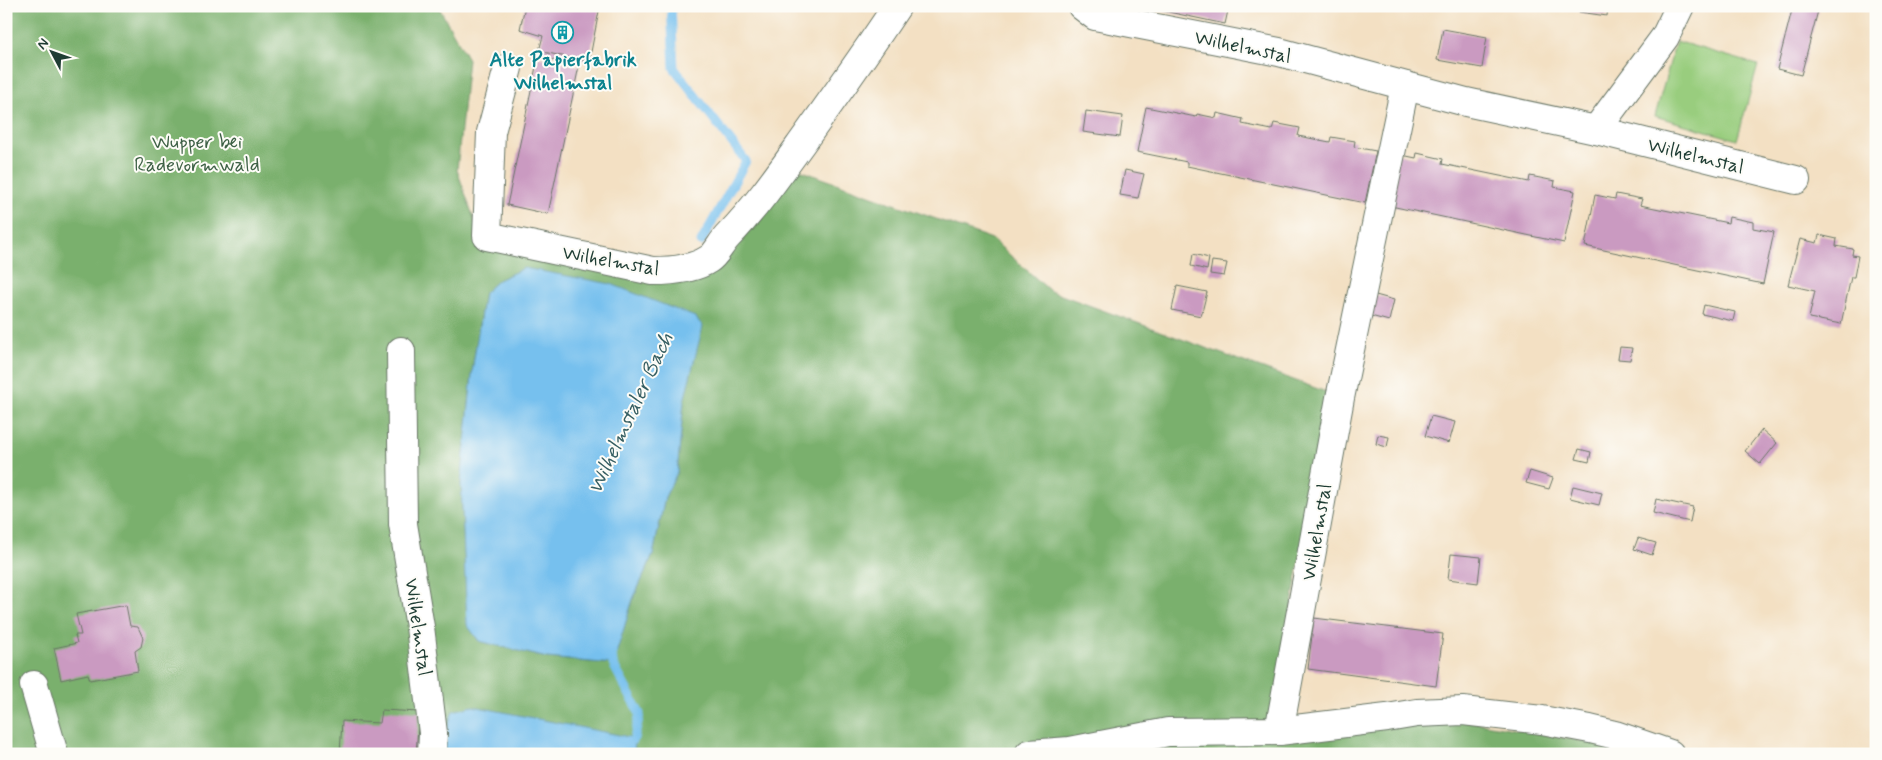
<svg xmlns="http://www.w3.org/2000/svg" width="1882" height="760" font-family="Mynerve,sans-serif">
	<style>
		.green { fill: #99cd7e; stroke: #5c8559 }
		.forest { fill: #7ab06d; stroke: #4c7650; fill-rule: evenodd }
		.water { fill: #76c0ee; stroke: #4a7e91 }
		.lines { fill: none; stroke-linecap: round; stroke-linejoin: round }
		.stream { stroke: #76c0ee; stroke-width: 9 }
		.building { fill: #ca9ac1 }
		.minor-casing { stroke: #697666; stroke-width: 30 }
		.minor { stroke: #fff; stroke-width: 28 }
		.labels { text-anchor: middle; stroke-width: 4; stroke-linejoin: round; paint-order: stroke }
		.street-label { font-size: 20px; fill: #1f3d34; stroke: #fdfcf7 }
		.culture-label { font-size: 20px; font-weight: bold; fill: #0d838f; stroke: #fdfcf7 }
		.park-label { font-size: 20px; fill: #3e6146; stroke: #fdfcf7 }
		.water-label { font-size: 21px; font-style: italic; fill: #355e62; stroke: #fdfcf7 }
	</style>
	<rect width="100%" height="100%" fill="#fdfcf7"/>
	<filter id="ink" filterUnits="userSpaceOnUse"><feTurbulence type="fractalNoise" baseFrequency=".02" numOctaves="2"/><feDisplacementMap in="SourceGraphic" scale="10" xChannelSelector="R" yChannelSelector="G"/><feConvolveMatrix kernelMatrix="1 2 1 2 8 2 1 2 1" color-interpolation-filters="sRGB"/></filter>
	<filter id="wash" filterUnits="userSpaceOnUse"><feTurbulence type="fractalNoise" baseFrequency=".0096" numOctaves="4" result="noise"/><feDisplacementMap in="SourceGraphic" scale="20" xChannelSelector="R" yChannelSelector="G"/><feGaussianBlur stdDeviation="1.12" result="paint"/><feColorMatrix in="noise" values="0 0 0 0 0 0 0 0 0 0 0 0 0 0 0 0 0 1.4 0 .05"/><feComposite in="paint" operator="in"/></filter>
	<g filter="url(#wash)">
		<rect width="100%" height="100%" fill="#f3e0c3"/>
		<polygon class="green" points="1676,41 1758,65 1737,140 1655,116"/>
		<path class="forest" d="M6 6H438L468 59 457 170 475 222 687 275 794 168 992 239 1050 291 1329 393 1272 718 1439 716 1657 754H635L634 738 445 754H6ZM498 280 684 401 677 473 665 497 653 555 633 599 612 664 547 658 479 641 468 625 461 484 473 365 484 293Z"/>
		<g class="water">
			<polygon points="524,268 611,284 695,317 703,326 684,401 677,473 665,497 653,555 633,599 613,664 547,658 479,641 467,625 461,484 473,365 484,293 498,280"/>
			<polygon points="473,706 634,738 635,754 445,754 445,734 453,711"/>
		</g>
		<g class="lines">
			<g class="stream">
				<polyline points="671,6 674,68 746,161 701,242"/>
				<polyline points="612,653 613,664 640,714 634,738 621,754"/>
			</g>
		</g>
		<g id="blocks">
			<g class="building">
				<polygon points="525,6 600,6 589,62 539,51 543,36 520,29"/>
				<polygon points="1160,6 1229,6 1225,24 1159,10"/>
				<polygon points="1580,6 1608,6 1607,16 1579,12"/>
				<polygon points="1793,6 1819,7 1801,75 1777,69"/>
				<polygon points="1443,29 1487,37 1482,68 1437,60"/>
				<polygon points="538,57 579,66 548,214 507,205"/>
				<polygon points="1146,107 1196,117 1197,114 1216,118 1217,113 1243,119 1242,124 1272,130 1274,123 1300,128 1298,136 1330,142 1331,137 1355,141 1354,147 1376,151 1365,203 1187,166 1187,162 1137,152"/>
				<polygon points="1086,111 1123,116 1120,137 1083,132"/>
				<polygon points="1417,153 1443,159 1442,164 1529,182 1530,176 1555,181 1554,187 1575,191 1564,243 1386,205 1397,154 1416,158"/>
				<polygon points="1125,170 1144,174 1138,198 1120,195"/>
				<polygon points="1616,194 1642,199 1640,205 1728,223 1729,217 1753,222 1753,228 1774,232 1763,284 1585,246 1595,195 1615,199"/>
				<polygon points="1819,235 1837,239 1836,246 1853,249 1852,255 1858,256 1854,277 1851,277 1841,324 1809,318 1815,291 1788,285 1800,239 1817,243"/>
				<polygon points="1193,254 1209,258 1207,270 1191,266"/>
				<polygon points="1212,261 1227,263 1224,276 1210,274"/>
				<polygon points="1177,286 1207,292 1201,316 1172,310"/>
				<polygon points="1372,294 1394,300 1389,321 1367,315"/>
				<polygon points="1704,305 1735,312 1733,321 1702,314"/>
				<polygon points="1620,347 1632,348 1630,360 1618,359"/>
				<polygon points="1431,416 1455,422 1449,443 1425,436"/>
				<polygon points="1762,430 1777,443 1760,464 1745,451"/>
				<polygon points="1378,435 1389,437 1387,447 1376,444"/>
				<polygon points="1579,449 1591,452 1589,462 1576,459"/>
				<polygon points="1530,471 1553,478 1549,489 1526,483"/>
				<polygon points="1573,486 1602,493 1599,505 1570,498"/>
				<polygon points="1656,499 1693,507 1690,522 1653,513"/>
				<polygon points="1638,538 1656,543 1652,555 1634,549"/>
				<polygon points="1451,554 1481,557 1478,583 1448,579"/>
				<polygon points="126,605 130,626 138,627 143,638 141,647 135,651 138,671 90,680 88,674 61,680 54,648 77,643 75,635 81,635 76,614"/>
				<polygon points="1314,618 1443,634 1436,686 1308,669"/>
				<polygon points="382,710 419,712 416,754 340,754 342,721 380,723"/>
			</g>
		</g>
	</g>
	<g filter="url(#ink)">
		<use href="#blocks" fill-opacity="0" stroke="#697666" stroke-width="1"/>
		<g class="lines">
			<defs>
				<g id="minor">
					<polyline points="1082,6 1095,16 1279,52 1466,102 1596,130 1796,180"/>
					<path d="M508 68 491 132 487 236 653 271C671 271 694 269 709 259 716 255 721 243 728 236 758 205 782 170 808 134 838 92 868 50 897 6"/>
					<polyline points="1596,130 1665,37 1680,6"/>
					<polyline points="401,351 403,524 420,627 433,733 432,754"/>
					<polyline points="34,685 54,754"/>
					<polyline points="1279,731 1340,398 1405,86"/>
					<polyline points="1029,754 1070,751 1168,732 1279,731 1387,718 1417,713 1463,711 1542,720 1590,729 1615,735 1670,754"/>
				</g>
			</defs>
			<use href="#minor" class="minor-casing"/>
			<use href="#minor" class="minor"/>
		</g>
	</g>
	<defs>
		<symbol id="building-ring" viewBox="-11 -11 22 22"><circle r="9.5" fill="#fdfcf7" stroke="#0f9aa8" stroke-width="1.5"/><path d="M-4-6H4V6H1V3H-1V6H-4ZM-2.5-4.3h1.7v1.8h-1.7ZM.8-4.3h1.7v1.8H.8ZM-2.5-1h1.7V.8h-1.7ZM.8-1h1.7V.8H.8Z" fill="#0f9aa8"/></symbol>
	</defs>
	<g fill-rule="evenodd">
		<use href="#building-ring" x="550" y="20" width="25" height="25"/>
	</g>
	<g class="labels">
		<g class="street-label">
			<text transform="translate(1243 46) rotate(12)" y="7">Wilhelmstal</text>
			<text transform="translate(1696 155) rotate(14)" y="7">Wilhelmstal</text>
			<text transform="translate(611 260) rotate(10)" y="7">Wilhelmstal</text>
			<text transform="translate(1316 532) rotate(-80)" y="7">Wilhelmstal</text>
			<text transform="translate(419 627) rotate(82)" y="7">Wilhelmstal</text>
		</g>
		<g class="culture-label">
			<text x="563" y="66">Alte Papierfabrik<tspan x="563" dy="23">Wilhelmstal</tspan></text>
		</g>
		<g class="park-label">
			<text x="197" y="148">Wupper bei<tspan x="197" dy="23">Radevormwald</tspan></text>
		</g>
		<g class="water-label">
			<text transform="translate(630 413) rotate(-65)" y="7">Wilhelmstaler Bach</text>
		</g>
	</g>
	<rect width="1882" height="760" fill="none" stroke="#fdfcf7" stroke-width="25"/>
	<g transform="translate(52 52) rotate(311)" stroke="#fdfcf7" stroke-width="4" paint-order="stroke">
	<path d="M0-4L9 19L0 12L-9 19Z" fill="#1f3d34"/>
	<text y="-8" font-size="14" font-weight="bold" text-anchor="middle" fill="#1f3d34">N</text>
	</g>
</svg>
